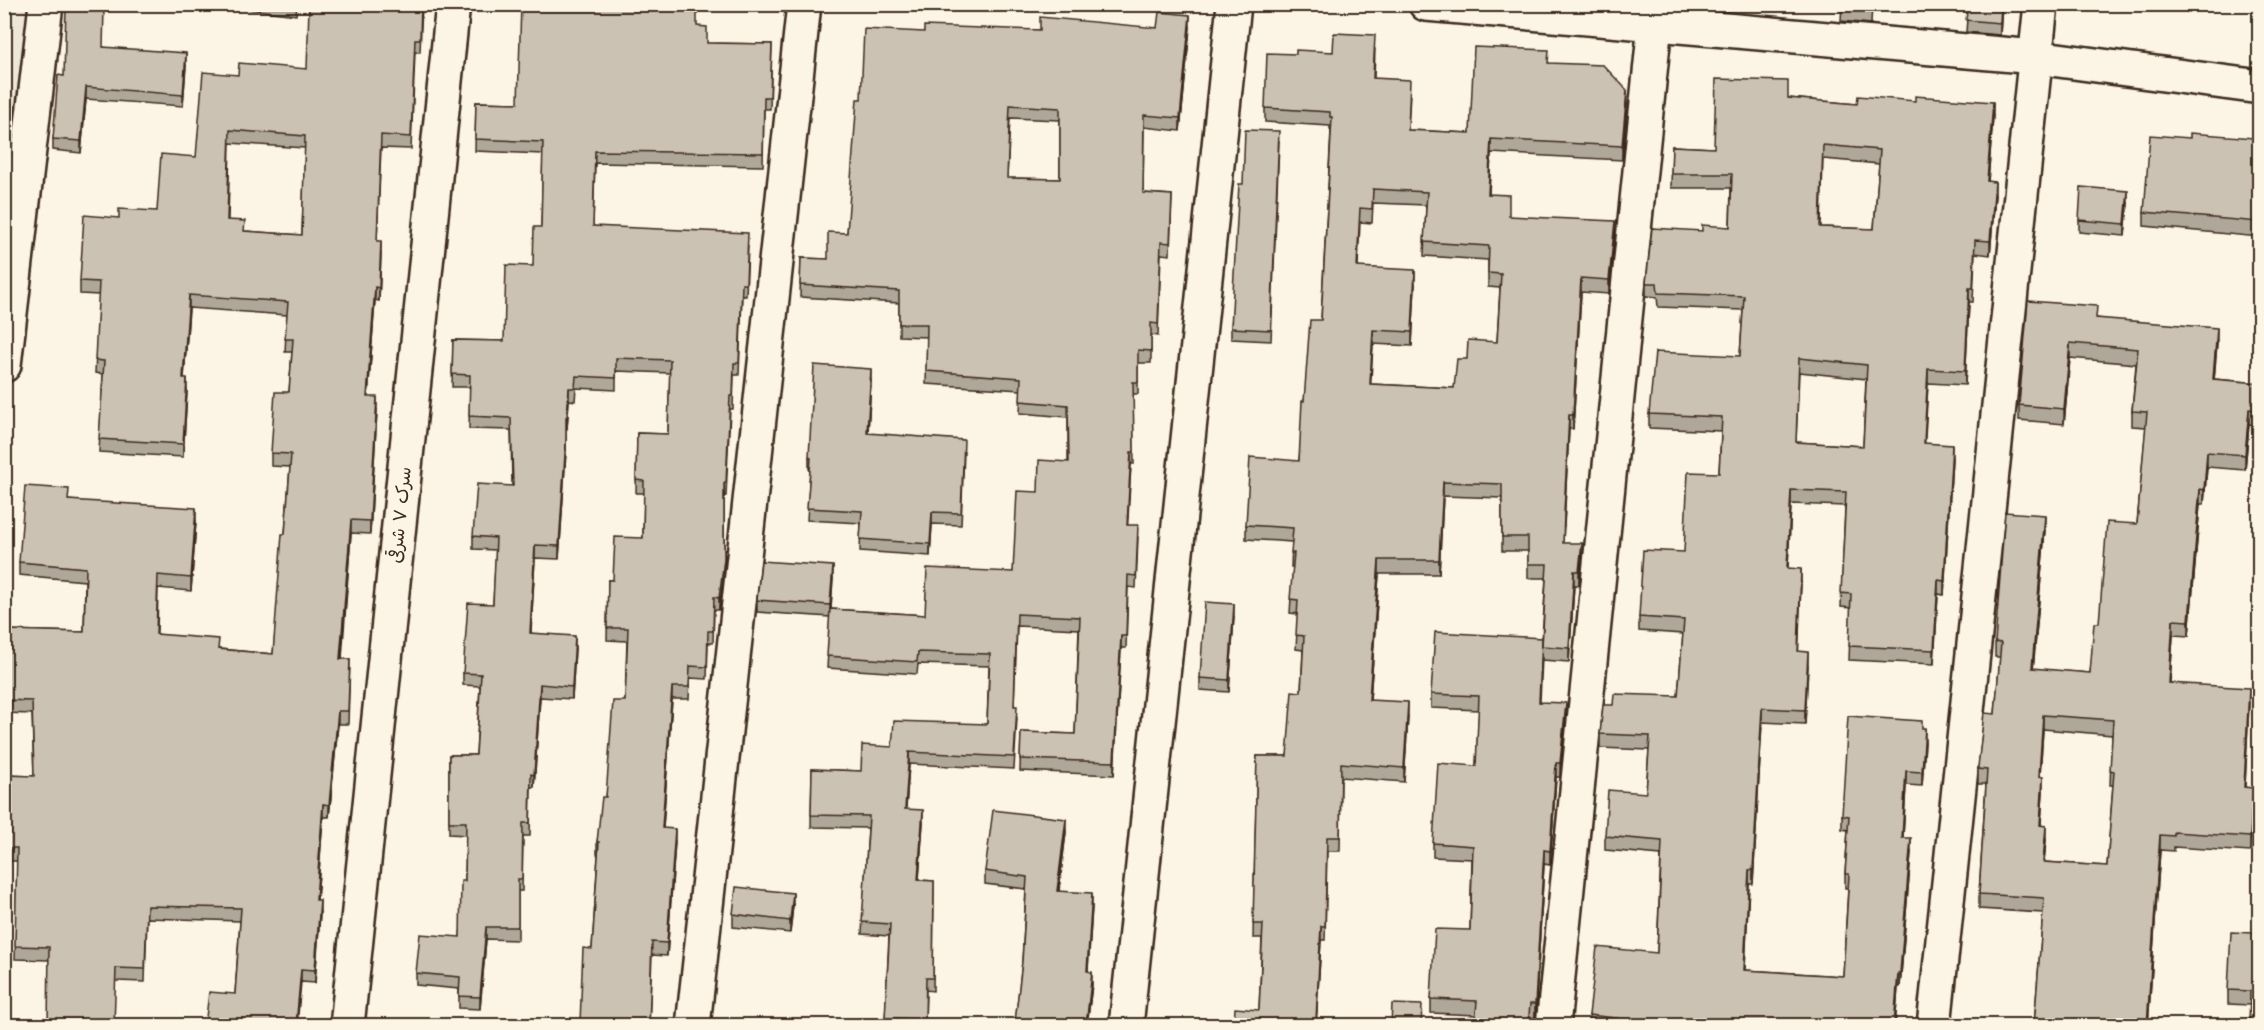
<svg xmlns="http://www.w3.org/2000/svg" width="2264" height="1030" font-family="'Playpen Sans','Playpen Sans Arabic',sans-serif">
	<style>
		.built { fill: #eee6d6 }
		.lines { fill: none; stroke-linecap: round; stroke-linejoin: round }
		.minor-casing { stroke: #3b2a1e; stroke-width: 38 }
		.minor { stroke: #fcf5e5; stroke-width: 33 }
		.wall { fill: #afa79a; stroke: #3b2a1e; stroke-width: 1.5; fill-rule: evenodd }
		.shaded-wall { fill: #8f887d; stroke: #3b2a1e; stroke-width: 1.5 }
		.building { fill: #ccc2b3; stroke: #3b2a1e; stroke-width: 1.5; fill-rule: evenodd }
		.labels { text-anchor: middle; stroke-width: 5; stroke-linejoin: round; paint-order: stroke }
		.street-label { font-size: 18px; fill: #3b2a1e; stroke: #fcf5e5 }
	</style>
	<rect width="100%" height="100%" fill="#fcf5e5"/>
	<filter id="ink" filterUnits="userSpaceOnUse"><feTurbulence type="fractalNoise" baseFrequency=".0167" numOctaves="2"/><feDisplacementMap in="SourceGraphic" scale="12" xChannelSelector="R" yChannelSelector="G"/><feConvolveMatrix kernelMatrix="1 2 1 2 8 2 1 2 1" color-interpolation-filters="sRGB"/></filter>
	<g filter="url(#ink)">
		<polygon class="built" points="5,5 30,5 5,229"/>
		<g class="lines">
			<defs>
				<g id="minor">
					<polyline points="1426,4 2036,57 2260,87"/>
					<polyline points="4,365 46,4"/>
					<polyline points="347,1026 453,4"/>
					<polyline points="693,1026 804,4"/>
					<polyline points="1126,1026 1234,4"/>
					<polyline points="1553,1026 1657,4"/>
					<polyline points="1934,1026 2041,4"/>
				</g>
			</defs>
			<use href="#minor" class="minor-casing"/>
			<use href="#minor" class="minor"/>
		</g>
		<g class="wall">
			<polygon points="177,4 297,4 296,15 213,5 213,10 177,9"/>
			<path d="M365 4H422L420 52H415L411 149 381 148 377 241 381 254 379 301 375 300 368 397 377 410 370 534 351 533 342 659H350L348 724H338L329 817H323L317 900 320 913 315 983 301 982 235 994 240 921 147 918 145 982 116 981 49 960 15 959 17 861H4V775L34 776 32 714 4 713V630L84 632 85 581 19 575V562L69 500 196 521 191 591 158 588 157 634 219 649 273 654 285 534 290 467 271 466V453L289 392 292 352H285L287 315 189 308 184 378 187 391 183 457 99 452 103 374 95 373 99 295 80 294V281L119 218 157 211 196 157 238 75 307 69 365 9ZM230 143 305 148 302 235 245 231 228 220Z"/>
			<polygon points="1842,4 1872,4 1871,24 1841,21"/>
			<polygon points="1968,4 2002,4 2000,35 1966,32"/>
			<polygon points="2072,4 2130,4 2130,10 2072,7"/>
			<polygon points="697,26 707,43 772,44 770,109 764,109 763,166 595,163 593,226 748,246 746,296 742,296 739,375 734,375 733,409 730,409 726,496 724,496 724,571 719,610 714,610 713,643 708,643 707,679 690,678 689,699 672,699 663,828 675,841 667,956 652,955 649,1026 580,1026 592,949 598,855 597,854 597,842 625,701 627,641 607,640 608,580 613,580 643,538 644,493 636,493 637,433 668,434 670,373 616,371 616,390 576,388 575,401 569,400 567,429 566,429 566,451 559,559 535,558 531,633 575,648 572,699 540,697 534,787 531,787 530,836 523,836 522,891 518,891 518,940 486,939 480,1009 459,1008 459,989 416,985 416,973 460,937 465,881 466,835 449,834 449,755 476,755 480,686 463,685 463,673 493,604 496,550 473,549 473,536 512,486 511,430 469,429 470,387 452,387 453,340 504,341 533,266 541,227 543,154 475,151 476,102 518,103"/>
			<path d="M1190 27 1180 131 1144 127 1143 193 1172 195 1170 255 1161 254 1158 336 1151 335V363H1138V394H1133L1134 464H1131L1127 525 1138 537 1136 588 1128 587 1126 648H1121L1114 775 1020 771 1021 732 1075 734 1079 629 1017 626 1014 706 1017 718 1014 769 909 764 906 809 923 822 919 880 934 881 933 991 926 990 925 1026H885L889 936 862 934 868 828 811 827 812 769 861 771 892 747 987 724 989 666 918 664 917 674 827 668 830 617 757 612V600L833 578 831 609 925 615 1013 572 1038 492 1068 462V417L1020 413 1021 390 926 384 927 337 899 336V303L800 297 801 258 828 259 847 233 861 99 924 32ZM1010 118 1060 120V179L1007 178Z"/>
			<polygon points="103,47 186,65 183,106 86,99 81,153 53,150 53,139 64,76"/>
			<path d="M1375 49 1374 78 1410 93 1408 130 1470 133 1549 63 1627 104 1622 160 1491 153 1489 194 1509 216 1615 235 1609 294 1581 292 1573 429H1569L1563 543 1582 557 1579 585H1574L1569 662 1542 660V657L1540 702 1566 717 1560 777H1556L1550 865 1544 864 1535 1018 1530 1017 1529 1026H1475L1476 1015 1431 1013V999L1470 930 1472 859 1433 857V843L1476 766 1479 710 1431 708V694L1542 638 1546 578H1528V551H1502V498L1443 496 1439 574H1379L1370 700 1408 716 1404 782 1341 777 1340 851H1327L1325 940H1321L1316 1026H1234L1259 1010 1262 938H1253L1257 756H1287L1301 692 1303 650 1296 649 1298 614 1290 613 1293 567H1291L1292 542 1246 539V525L1299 461 1304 401 1321 320 1331 131 1330 130V126L1265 122V108L1296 54ZM1373 203 1426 205 1424 256 1488 260V287L1500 288 1497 342 1467 359 1454 388 1370 384 1373 344 1412 346 1415 284 1358 267 1360 222 1372 223Z"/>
			<path d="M1788 98 1993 116 1988 181 1995 195 1990 255 1975 253 1973 302H1969L1965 385 1928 383 1924 443 1952 458 1944 595 1938 594 1934 664 1849 660 1851 608 1841 607 1845 506 1791 504 1788 568 1801 582 1798 651 1808 665 1805 724 1762 722 1753 884H1749L1745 970 1843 976 1848 888H1845V874L1848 830 1842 829V815L1922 728 1925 742 1922 786 1906 785 1903 838 1911 852 1900 987H1898L1895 1026H1589V1015L1657 953 1661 855 1605 850V836L1646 793 1649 750 1600 748V734L1613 705 1678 696 1683 634 1639 631V617L1684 552 1719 473 1721 431 1649 428V414L1740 356 1743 310 1658 307 1657 297 1646 296V283L1702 231 1730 227 1731 188H1671L1672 146 1714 148ZM1823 159 1879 164 1874 229 1821 227ZM1799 372 1866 379 1863 446 1796 442Z"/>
			<polygon points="2259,126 2259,237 2144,226 2144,212 2190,138 2254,138"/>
			<polygon points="1279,142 1271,341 1231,339 1231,328 1243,184"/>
			<polygon points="2128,203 2125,236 2079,232 2079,220"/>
			<path d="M2028 301 2097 318 2217 343 2214 379 2259 383V425L2249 424 2245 470 2207 467 2204 504H2200L2189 636 2173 635 2170 683 2249 703 2245 787 2253 802 2250 852 2174 847V851L2160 850 2148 1026H2034L2043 913 1979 909V894L1986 784H1978V767L1995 714 2000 657H1995V642L2045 530 2033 669 2090 673 2099 623 2137 524 2146 427 2132 426V411L2136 364 2070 358 2064 424 2019 420V405ZM2043 729 2112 735 2110 785H2113L2107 866 2044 862 2046 840 2041 825 2043 791 2040 776Z"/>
			<polygon points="871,381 868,433 964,452 961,525 932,524 930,556 860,551 861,523 807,520 810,469 809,469 809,457"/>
			<polygon points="1234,616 1229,692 1200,690 1200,678"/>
			<polygon points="1066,832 1059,891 1092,906 1088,971 1092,984 1087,1026 1015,1026 1022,962 1026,889 985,884 985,871"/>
			<polygon points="793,905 790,933 733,927 733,914"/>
			<polygon points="2255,933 2250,1005 2228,1004 2228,990"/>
		</g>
		<g class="shaded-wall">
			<polygon points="2001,4 2002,4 2000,35 2000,23"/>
			<polygon points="1190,15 1190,27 1180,131 1180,118"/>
			<polygon points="186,53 186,65 183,106 183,95"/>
			<polygon points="86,87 86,99 81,153 81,141"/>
			<polygon points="1627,90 1627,104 1622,160 1622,146"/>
			<polygon points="1993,102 1993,116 1987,195 1987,181"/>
			<polygon points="1491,139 1491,153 1488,207 1488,194"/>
			<polygon points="1995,182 1995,195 1990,255 1990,241"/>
			<polygon points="2128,191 2128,203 2125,236 2125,224"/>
			<polygon points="1615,221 1615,235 1609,294 1609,280"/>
			<polygon points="381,241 381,254 379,301 379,288"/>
			<polygon points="1415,270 1415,284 1412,346 1412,332"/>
			<polygon points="1581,278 1581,292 1573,429 1573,415"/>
			<polygon points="375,287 375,300 367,410 367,397"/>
			<polygon points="1969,288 1969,302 1965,385 1965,371"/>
			<polygon points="189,295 189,308 183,391 183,378"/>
			<polygon points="2217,328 2217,343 2213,394 2213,379"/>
			<polygon points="1373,330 1373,344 1370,398 1370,384"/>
			<polygon points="2070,343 2070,358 2064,424 2064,409"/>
			<polygon points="871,369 871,381 867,445 867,433"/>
			<polygon points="1928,369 1928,383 1924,457 1924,443"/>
			<polygon points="187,378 187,391 183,457 183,444"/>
			<polygon points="569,388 569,400 567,429 567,417"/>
			<polygon points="377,397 377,410 370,534 370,521"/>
			<polygon points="2249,409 2249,424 2245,470 2245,455"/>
			<polygon points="1569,415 1569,429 1564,527 1564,513"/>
			<polygon points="566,439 566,451 559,559 559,546"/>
			<polygon points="1952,445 1952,458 1944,595 1944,581"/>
			<polygon points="1131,452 1131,464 1127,537 1127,525"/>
			<polygon points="2207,452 2207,467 2204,504 2204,490"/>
			<polygon points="1443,482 1443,496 1439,574 1439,560"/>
			<polygon points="724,483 724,571 719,610 719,598"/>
			<polygon points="2200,489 2200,504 2189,636 2189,621"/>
			<polygon points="1791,490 1791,504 1787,582 1787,568"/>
			<polygon points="196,508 196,521 191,591 191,578"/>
			<polygon points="932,512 932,524 930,556 930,544"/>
			<polygon points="2045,515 2045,530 2032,683 2032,668"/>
			<polygon points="351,520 351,533 340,672 340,659"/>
			<polygon points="1582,543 1582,557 1579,585 1579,571"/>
			<polygon points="535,545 535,558 530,645 530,633"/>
			<polygon points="1379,560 1379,574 1369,713 1369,700"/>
			<polygon points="833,566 833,578 830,617 830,605"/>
			<polygon points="1801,569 1801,582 1798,665 1798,651"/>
			<polygon points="1574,571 1574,585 1569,662 1569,648"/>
			<polygon points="1938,580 1938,594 1934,664 1934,650"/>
			<polygon points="1234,604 1234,616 1229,692 1229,680"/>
			<polygon points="2173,620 2173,635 2169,698 2169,683"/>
			<polygon points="575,636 575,648 572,699 572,687"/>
			<polygon points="1121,636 1121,648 1114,775 1114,762"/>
			<polygon points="1808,652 1808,665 1805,724 1805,710"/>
			<polygon points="540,684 540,697 534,787 534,775"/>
			<polygon points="672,687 672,699 662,840 662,828"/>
			<polygon points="2249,688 2249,703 2244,802 2244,787"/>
			<polygon points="1408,702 1408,716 1404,782 1404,768"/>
			<polygon points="1566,703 1566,717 1560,777 1560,763"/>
			<polygon points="1762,708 1762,722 1753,884 1753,870"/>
			<polygon points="338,711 338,724 329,817 329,805"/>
			<polygon points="2043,715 2043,729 2039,791 2039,776"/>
			<polygon points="1925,728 1925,742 1922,786 1922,772"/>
			<polygon points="909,752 909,764 905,821 905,809"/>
			<polygon points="1556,763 1556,777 1550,865 1550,851"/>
			<polygon points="1906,771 1906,785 1902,852 1902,838"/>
			<polygon points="2043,777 2043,791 2040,840 2040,825"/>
			<polygon points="2253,788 2253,802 2250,852 2250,837"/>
			<polygon points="323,804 323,817 316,913 316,900"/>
			<polygon points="923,810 923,822 918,892 918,880"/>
			<polygon points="1066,819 1066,832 1057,903 1057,891"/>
			<polygon points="2046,826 2046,840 2043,876 2043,862"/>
			<polygon points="675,829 675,841 667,956 667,943"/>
			<polygon points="2160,835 2160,850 2148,1026 2147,1026"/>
			<polygon points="1911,838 1911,852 1900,987 1900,973"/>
			<polygon points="1544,850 1544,864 1535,1018 1535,1004"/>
			<polygon points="1749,870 1749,884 1744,984 1744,970"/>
			<polygon points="793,893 793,905 790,933 790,921"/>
			<polygon points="1092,893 1092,906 1087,983 1087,971"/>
			<polygon points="320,900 320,913 315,983 315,970"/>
			<polygon points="1321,926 1321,940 1316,1026"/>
			<polygon points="486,927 486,939 480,1009 480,997"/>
			<polygon points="301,969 301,982 297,1026 296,1026"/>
			<polygon points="1092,972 1092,984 1087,1026 1086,1026"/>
			<polygon points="1898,973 1898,987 1895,1026 1894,1026"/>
		</g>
		<g class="building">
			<path d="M365 4H421L420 39H415L411 137 381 135 377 241H381L379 288 375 287 367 397H377L370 521 351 520 340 659H350L348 711H338L329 805 323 804 316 900H320L315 970 301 969 296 1026H205L209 992 235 994 241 908 147 906 145 969 116 968 114 1026H48L49 947 15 946 17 848H4V775L34 776 32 701 4 700V630L84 632 86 568 19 562 25 486 69 489 68 500 196 508 191 578 158 575 156 634 219 639 218 649 273 654 282 534H285L291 454 271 453 275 392H289L293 339H285L288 302 189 295 183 378H187L183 444 99 439 104 361 95 360 99 282 80 281 84 215 119 218V209L157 211 161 154 196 157 203 72 238 75 239 63 307 69 309 7 365 9ZM230 130 305 136 302 235 244 231 245 221 227 220Z"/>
			<polygon points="521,4 697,4 697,26 707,27 707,43 772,44 770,97 764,97 763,153 595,151 593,226 748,233 746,284 742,284 739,363 734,363 733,396 730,396 726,483 724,483 724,559 719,598 714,597 713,631 708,631 707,667 690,666 689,687 672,687 662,828 675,829 667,943 652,942 649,1026 589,1026 589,1023 580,1023 583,948 592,949 599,842 597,842 602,797 606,797 613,701 625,701 628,628 607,628 608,580 613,580 615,537 643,538 644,481 636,480 637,433 668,434 670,360 616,358 616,378 576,376 575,388 569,388 567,417 566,417 566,439 559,546 535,545 530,633 575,636 572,687 540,684 534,775 531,774 530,823 523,823 522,879 518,879 518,927 486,927 480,997 459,996 460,977 416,973 420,934 460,937 461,881 465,881 466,822 449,822 449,755 476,755 481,674 463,673 468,603 493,604 496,538 473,536 477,484 513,486 511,418 469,416 470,375 452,374 453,340 504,341 506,265 533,266 534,227 541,227 543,142 475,139 476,102 518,103"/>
			<polygon points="1842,4 1871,4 1871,12 1841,9"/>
			<polygon points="1968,4 2001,4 2000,23 1966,20"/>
			<polygon points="66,7 104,8 103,47 186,53 183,95 86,87 81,141 53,139 58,75 64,76"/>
			<path d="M1159 12 1190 15 1180 118 1144 115 1143 193 1172 195 1170 243 1161 242 1158 324 1151 323V351L1138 350V382H1133L1134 452H1131L1127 525H1138L1136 576 1128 575 1126 636H1121L1114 762 1020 759 1021 732 1075 734 1080 617 1017 614 1014 706H1017L1014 757 909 752 905 809 923 810 918 880 934 881 933 978H926L925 1019 885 1018 890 924 862 922 869 816 811 815 812 769 861 771 862 745 892 747 894 721 987 724 990 654 918 652 917 662 827 656 830 609 925 615 927 568 1013 572 1017 491 1038 492 1039 460 1069 462 1068 405 1020 401 1021 378 926 371 927 324H899V291L800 285 801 258 828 259V232L847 233 857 99H861L864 29 924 32V26L1040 30V17L1157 28ZM1010 105 1060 108V179L1007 178Z"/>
			<path d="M1334 33 1375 35 1373 78 1410 80 1408 130 1470 133 1474 47 1549 50 1548 63 1603 65 1627 90 1622 146 1491 139 1488 194 1509 195V216L1615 221 1609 280 1581 278 1573 415H1569L1564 513 1563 543H1582L1579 571H1574L1569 648 1542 646 1547 564H1528V537H1502V484L1443 482 1439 560H1379L1369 700 1408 702 1404 768 1341 763 1340 837H1327L1325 926H1321L1316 1020H1311L1310 1026H1234L1235 1008 1259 1010 1263 924H1253L1257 756H1287L1292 691 1301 692 1304 636 1296 635 1298 600 1290 599 1294 553H1291L1293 528 1246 525 1250 457 1299 461 1302 401H1304L1310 320H1321L1332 117H1330V112L1265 108 1267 53 1296 54V50L1333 52ZM1373 189 1427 192 1424 242 1489 246 1488 273 1501 274 1497 342 1468 340 1467 359H1457L1454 388 1370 384 1373 330 1412 332 1415 270 1357 267 1360 208 1372 209Z"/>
			<path d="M1716 79 1788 81V98L1857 104 1858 96 1915 101V96L1993 102 1987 181 1995 182 1990 241 1975 240 1973 288H1969L1965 371 1928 369 1924 443 1952 445 1944 581 1938 580 1934 650 1849 646 1851 594 1841 593 1846 492 1791 490 1787 568 1801 569 1798 651 1808 652 1805 710 1762 708 1753 870H1749L1744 970 1843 976 1849 874H1845L1849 816 1842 815 1848 716 1922 721V728H1925L1922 772 1906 771 1902 838H1911L1900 973H1898L1894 1026H1685L1589 1015 1597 947 1657 953 1662 841 1605 836 1608 790 1646 793 1650 736 1600 734 1603 705H1613L1614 694 1678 696 1684 620 1639 617 1643 550 1684 552 1688 472 1719 473 1722 417 1649 414 1655 352 1740 356 1744 296 1658 293 1657 283H1646L1652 228 1702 231V225L1730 227 1732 174H1671L1672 146 1714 148ZM1823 145 1880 150 1874 229 1820 227ZM1799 358 1867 365 1863 446 1796 442Z"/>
			<polygon points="2255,126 2259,126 2259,222 2144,212 2150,135 2190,138 2190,133 2254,138"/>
			<polygon points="1245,130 1279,131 1271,330 1231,328 1239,184 1243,184"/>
			<polygon points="2081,187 2128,191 2125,224 2079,220"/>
			<path d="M2028 301 2097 306 2096 318 2217 328 2213 379 2259 383V410L2249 409 2245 455 2207 452 2204 490 2200 489 2189 621 2173 620 2169 683 2249 688 2244 787 2253 788 2250 837 2174 832V836L2160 835 2147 1026H2034L2044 898 1979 894 1987 770 1978 769V767L1984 713 1995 714 2001 643 1995 642 2005 512 2045 515 2032 668 2090 673 2094 623H2099L2107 522 2137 524 2147 412 2132 411 2138 349 2070 343 2064 409 2019 405ZM2043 715 2113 720 2110 770 2114 771 2107 866 2043 862 2046 826 2040 825 2043 777 2039 776Z"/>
			<polygon points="814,365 871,369 867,433 964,440 961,513 932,512 930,544 860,539 862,511 807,508 811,458 809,457"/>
			<polygon points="761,561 833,566 830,605 757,600"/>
			<polygon points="1205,602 1234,604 1229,680 1200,678"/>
			<polygon points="1435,632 1542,638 1539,702 1566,703 1560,763 1556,763 1550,851 1544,850 1535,1004 1530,1004 1528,1026 1475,1026 1477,1001 1431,999 1435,929 1470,930 1473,846 1433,843 1438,763 1476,766 1479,696 1431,694"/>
			<polygon points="993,810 1066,819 1057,891 1092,893 1087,971 1092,972 1086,1026 1042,1026 1015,1022 1022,962 1027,877 985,871"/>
			<polygon points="2258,857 2259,857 2259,1026 2249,1026 2250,991 2228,990 2231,932 2255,933"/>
			<polygon points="736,887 793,893 790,921 733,914"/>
			<polygon points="1392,1004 1422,1005 1421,1026 1391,1026"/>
			<polygon points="715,1019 767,1021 766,1026 714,1026"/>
		</g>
	</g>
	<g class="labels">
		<g class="street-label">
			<text transform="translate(400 515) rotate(-84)" y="6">سرک ۷ شرقی</text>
		</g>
	</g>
	<rect width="2264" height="1030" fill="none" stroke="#fcf5e5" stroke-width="24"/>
	<rect x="12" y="12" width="2240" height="1006" fill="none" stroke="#3b2a1e" stroke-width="2" filter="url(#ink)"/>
</svg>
